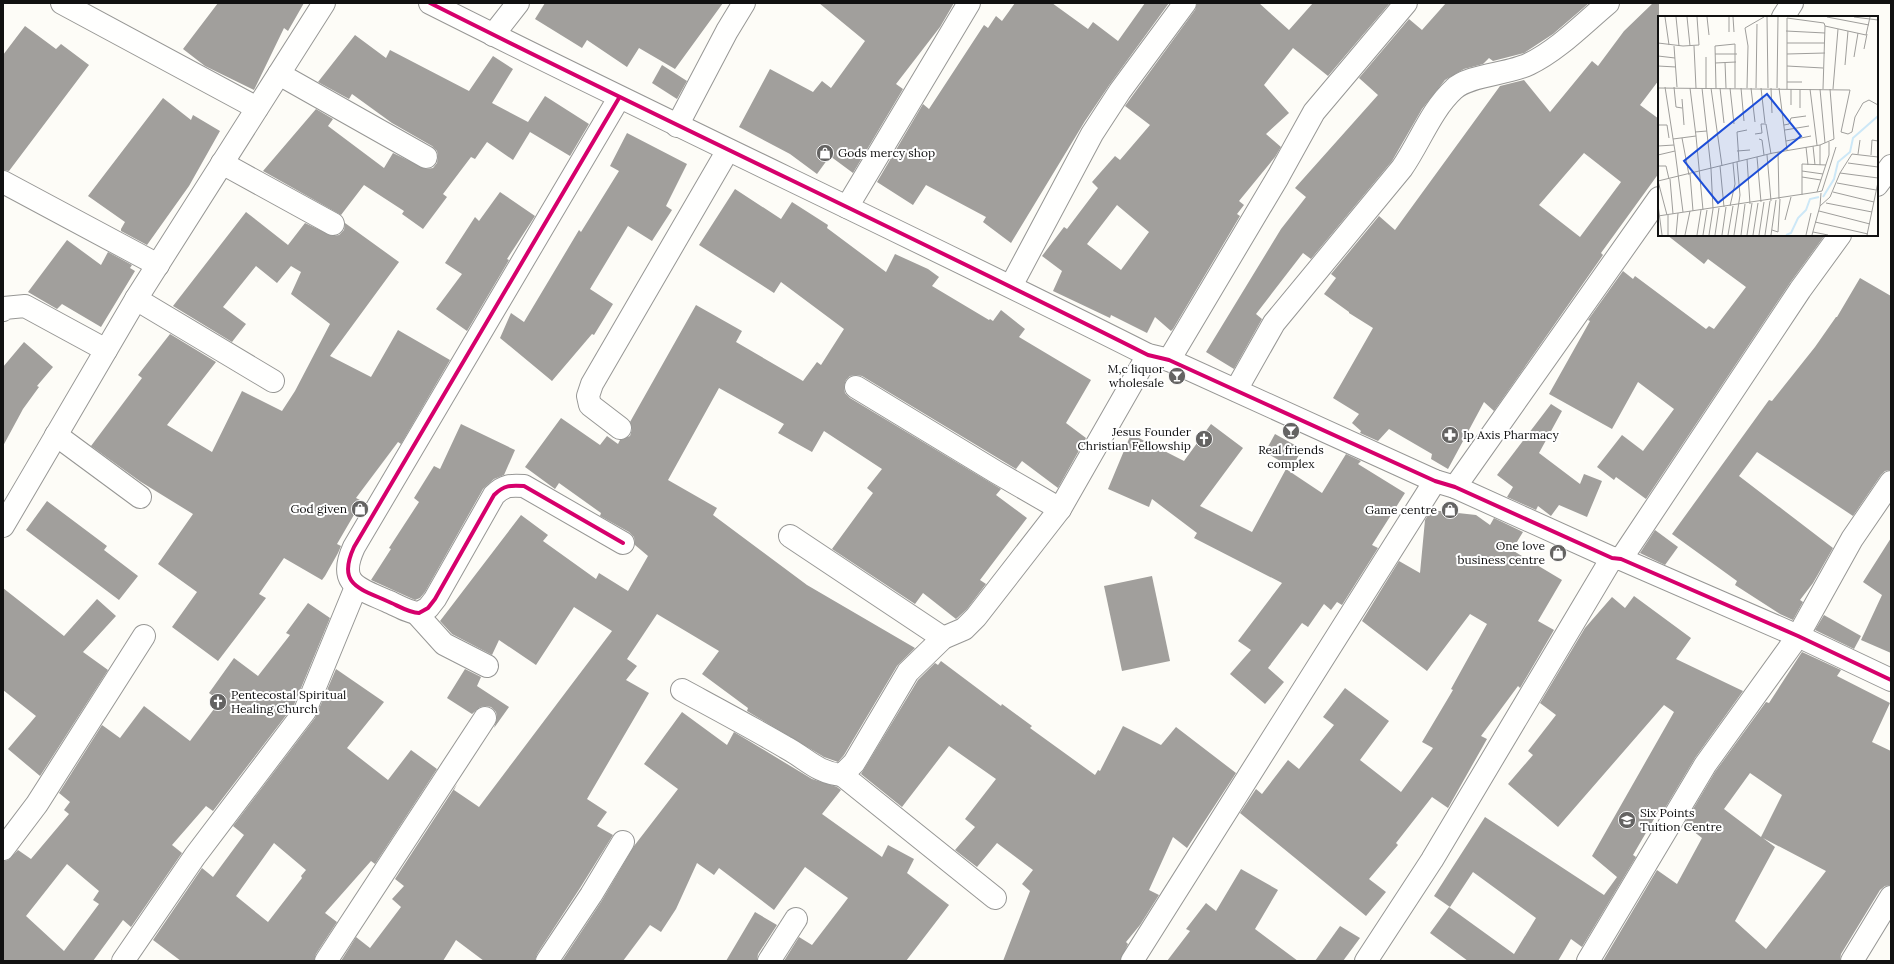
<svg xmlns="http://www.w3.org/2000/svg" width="1894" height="964" font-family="Lora,serif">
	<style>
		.building { fill: #a19f9c; fill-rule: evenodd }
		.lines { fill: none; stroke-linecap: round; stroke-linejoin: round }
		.minor-casing { stroke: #979795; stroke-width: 24 }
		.minor { stroke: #fffffe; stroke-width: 22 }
		.cycleway-casing { stroke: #fff; stroke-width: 6 }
		.cycleway { stroke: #d6006c; stroke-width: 4 }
		.labels { text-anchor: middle; stroke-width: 4; stroke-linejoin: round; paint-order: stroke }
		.poi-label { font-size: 12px; fill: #111; stroke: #fff; text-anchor: end }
		.inset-river { fill: none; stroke: #cde8f7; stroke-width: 2 }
		.inset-road { fill: none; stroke: #9f9e9b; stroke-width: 1 }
		.view { fill: #1d4ed8; fill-opacity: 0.15; stroke: #1d4ed8; stroke-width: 2 }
		.inset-edge { fill: none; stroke: #111; stroke-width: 2 }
	</style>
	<rect width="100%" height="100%" fill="#fdfcf7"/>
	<g class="building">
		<polygon points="218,3 304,3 288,31 284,28 254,90 205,66 183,49"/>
		<polygon points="545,3 723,3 675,69 639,48 627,67 587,40 582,48 535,19"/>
		<polygon points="819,3 954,3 940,27 896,84 903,89 853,173 830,156 817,174 790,154 739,127 770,69 813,92 822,81 831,88 865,41"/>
		<polygon points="1015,3 1052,3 1088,29 1093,22 1118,41 1145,3 1169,3 1110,84 1085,121 1011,243 983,222 986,217 926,185 913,205 877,182 923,104 929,109 984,25 988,28 996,16 1002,21"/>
		<path d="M1197 3H1259L1289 30 1313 3H1390L1328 76 1293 48 1264 85 1289 113 1266 134 1281 147 1275 157 1239 201 1244 205 1237 214 1240 216 1173 329 1171 331 1155 317 1147 333 1111 315 1110 318 1053 291 1062 271 1042 256 1064 227 1067 229 1098 188 1092 182 1115 156 1120 160 1150 125 1125 106 1195 10ZM1117 205 1149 232 1121 270 1087 244Z"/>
		<polygon points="1446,3 1589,3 1553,34 1524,53 1493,61 1489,58 1483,64 1464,69 1445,80 1422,109 1392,161 1311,259 1303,253 1256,314 1262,319 1234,369 1206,352 1281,229 1306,197 1295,188 1378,95 1359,78 1409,19 1422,30"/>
		<path d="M1653 3H1659V80L1640 105 1659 119V173L1601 253 1603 255 1494 411 1484 402 1448 469 1431 459 1432 454 1389 429 1378 441 1360 433 1361 431 1352 423 1359 414 1333 398 1373 328 1349 313V312L1324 294 1336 278 1331 274 1379 216 1395 230 1500 86 1524 80 1550 112 1592 61 1598 66 1624 31ZM1584 153 1621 182 1580 237 1539 205Z"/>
		<polygon points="25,26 56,49 61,44 89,65 9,171 3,170 3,55"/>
		<polygon points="355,35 386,58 390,50 469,91 493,56 513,69 492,103 528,122 545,96 589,124 570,156 530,132 513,160 487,142 475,159 471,157 443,194 447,197 423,229 402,214 404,211 364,185 341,215 263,171 316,109 333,119 328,126 384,168 393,153 426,169 433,168 437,163 438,157 437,151 432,146 392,123 352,94 349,99 318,82"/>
		<polygon points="662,65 687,81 677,99 652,83"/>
		<polygon points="163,98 191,120 193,115 220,131 189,186 147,245 121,231 121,229 125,222 88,196"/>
		<polygon points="627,133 687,164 666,206 672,210 652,241 628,226 590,289 613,304 594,335 592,334 552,381 500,338 511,313 524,322 579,230 581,232 619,171 610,166"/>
		<polygon points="735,189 781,219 792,202 828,225 827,228 886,272 895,254 928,269 939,277 932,286 989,320 990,319 993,321 1001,310 1025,329 1019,337 1091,380 1066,423 1086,438 1058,488 1022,461 1016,469 862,376 856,375 850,376 846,380 844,387 845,393 850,398 1001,489 996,495 1027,518 980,580 986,584 967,609 956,619 923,593 915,604 832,549 873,493 867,488 882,469 824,431 812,452 778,433 784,424 719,388 668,480 717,508 713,515 807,585 915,648 897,666 844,755 838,762 824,757 747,711 748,708 702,674 719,651 657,614 627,659 637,666 626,680 649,693 587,799 607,812 597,826 613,835 580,888 537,954 535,961 484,961 456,940 443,961 341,961 356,937 370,948 401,907 392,899 404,886 395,879 457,784 454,790 479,807 612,631 574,607 536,665 499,640 492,655 452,634 440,621 521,515 548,535 543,541 596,579 599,573 628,591 648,556 635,545 634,537 629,532 600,516 601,513 559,483 555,489 525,467 561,418 600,445 607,436 618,444 620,440 630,436 632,429 630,422 696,305 742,331 736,342 803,381 817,362 821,365 844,329 781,282 774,293 699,245"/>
		<polygon points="500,192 535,216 507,259 509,260 467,331 436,309 462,274 445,263 475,217 479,221"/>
		<polygon points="246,212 288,245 305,223 333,236 339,235 344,230 345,223 399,262 330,356 371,377 398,330 450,360 401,444 398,442 356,498 362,501 337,544 341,546 338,553 325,576 322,580 284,558 259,594 266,598 218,661 172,627 197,592 158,564 193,514 141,482 91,446 142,378 138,375 170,334 216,362 167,425 212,452 242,391 282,411 295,391 330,324 291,294 301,272 291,266 277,283 256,266 223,307 246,324 232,342 173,306"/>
		<polygon points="1667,235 1825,235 1790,283 1646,499 1616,477 1614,480 1597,467 1622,435 1643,451 1674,409 1638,382 1612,429 1549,394 1590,321 1588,320 1623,271 1633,279 1635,276 1706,329 1709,326 1714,329 1746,287 1708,259 1704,264"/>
		<polygon points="67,240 101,265 108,252 132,265 130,268 135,271 101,327 62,304 57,309 28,292"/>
		<polygon points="1860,278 1891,296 1891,470 1885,471 1881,475 1853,516 1757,452 1739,476 1833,548 1813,583 1800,600 1803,602 1793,620 1780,614 1735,585 1737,581 1672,534 1769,400 1772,401 1815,347 1836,317 1837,317"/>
		<polygon points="24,342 53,367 37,386 39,387 23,409 3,446 3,367"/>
		<polygon points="1551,404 1562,411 1539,453 1580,484 1584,474 1602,481 1587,517 1559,505 1551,516 1538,506 1536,510 1507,497 1513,487 1497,475"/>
		<polygon points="461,424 515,450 504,475 494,479 483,489 425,592 420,598 415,600 371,580 391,549 389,548 419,502 414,498 434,466 440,469"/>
		<polygon points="1211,424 1243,448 1200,506 1252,532 1286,469 1322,493 1346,454 1361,461 1358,464 1405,493 1372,545 1378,548 1342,605 1337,602 1331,610 1324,604 1308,627 1302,623 1268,668 1284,682 1265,704 1230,674 1251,650 1238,641 1282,583 1194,538 1197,533 1152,499 1149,507 1108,489 1131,434 1184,461"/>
		<polygon points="1275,434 1302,449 1292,468 1265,452"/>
		<polygon points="47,501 107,546 104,550 138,576 119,600 26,530"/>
		<polygon points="1431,510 1476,515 1490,525 1494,518 1523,532 1512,550 1562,580 1538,621 1554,630 1520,688 1518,686 1481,736 1487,739 1448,808 1432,797 1396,843 1398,845 1369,879 1386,892 1366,916 1240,813 1256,789 1262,794 1288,760 1299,769 1334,725 1323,717 1345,688 1389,721 1360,760 1401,792 1433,748 1422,742 1453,690 1451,689 1487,624 1470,614 1427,671 1362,621 1399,561 1420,573 1425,520"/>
		<polygon points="1655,530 1678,547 1665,565 1640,553"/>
		<polygon points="1891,538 1891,653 1861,640 1882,595 1863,582"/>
		<polygon points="1152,576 1170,661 1122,671 1104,586"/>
		<polygon points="3,588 64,636 97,599 116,616 83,652 108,670 40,776 8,749 36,716 3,690"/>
		<polygon points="1634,596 1691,638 1676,659 1743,691 1695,758 1664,810 1661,807 1633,855 1636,857 1582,947 1571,939 1558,961 1468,961 1430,933 1449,907 1514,954 1536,918 1473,872 1450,907 1434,896 1485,817 1604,895 1617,877 1592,856 1674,712 1664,705 1558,827 1508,784 1533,755 1528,751 1556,715 1540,703 1585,628 1612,597 1625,608"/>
		<path d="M308 603 330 618 294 705 213 811 206 806 172 845 182 853 131 927 123 920 93 961H3V861L8 860 18 850 31 859 69 814 64 810 70 802 59 793 102 725 120 738 144 706 190 741 220 701 209 693 234 658 258 676 290 635 286 633ZM67 864 99 891 93 900 99 904 64 951 26 916Z"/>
		<polygon points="1824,615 1861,636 1854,649 1815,630"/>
		<path d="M1802 652 1841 670 1837 676 1890 703 1872 742 1891 751V885L1885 886 1880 890 1841 954 1840 961H1603L1657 870 1677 884 1702 838 1684 824 1715 772 1766 702 1769 703ZM1750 773 1782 795 1761 837 1724 809ZM1763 838 1826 871 1766 949 1735 921 1775 847Z"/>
		<polygon points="941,661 1001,706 1002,704 1032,726 1030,728 1095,775 1098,770 1100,771 1123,726 1161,745 1176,727 1236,773 1187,848 1173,837 1149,890 1159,895 1140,925 1126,942 1128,944 1120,961 1003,961 1030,891 1022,884 1033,870 997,843 977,867 955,850 975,827 965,819 996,779 949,746 902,807 861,774 918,680 935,663 938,665"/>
		<path d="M336 669 384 702 347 748 388 780 411 750 437 769 375 864 371 861 325 913 337 922 316 954 314 961H181L153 940 202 868 213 877 244 835 233 826 315 718ZM274 843 306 870 301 876 302 878 268 922 236 896Z"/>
		<polygon points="465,669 481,677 477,686 509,707 494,728 497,718 496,712 491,707 486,706 480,707 472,714 447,698"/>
		<polygon points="682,712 727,745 734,732 812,779 837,787 841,790 822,814 882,857 888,845 914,859 907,873 949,905 906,961 784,961 799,937 812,945 848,898 805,867 774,910 719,868 714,875 697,863 676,909 661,932 650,925 623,961 562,961 601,902 634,846 678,789 644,764"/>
		<polygon points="1241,869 1278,890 1255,929 1298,961 1167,961 1190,931 1186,929 1206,903 1216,911"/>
		<polygon points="755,912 777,925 758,954 757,961 726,961"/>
		<polygon points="1340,926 1360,938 1343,961 1315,961"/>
	</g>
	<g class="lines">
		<defs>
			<g id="minor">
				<polyline points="62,3 257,108"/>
				<path d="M430 3C668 123 910 235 1148 355L1169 360 1435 481 1455 487 1612 558 1621 559 1798 636 1891 680"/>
				<polyline points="1783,17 1792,3"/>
				<polyline points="493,35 518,3"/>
				<polyline points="279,74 426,157"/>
				<path d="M619 98 354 547C337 584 358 588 387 601 397 605 409 613 419 613L428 608 435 599 494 495C504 485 511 485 524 486L623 543"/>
				<polyline points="677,126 727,31 744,3"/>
				<polyline points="222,163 333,224"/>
				<polyline points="3,182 158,265"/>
				<polyline points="1877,185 1891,166"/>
				<polyline points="847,207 969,3"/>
				<polyline points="1011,286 1092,134 1120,91 1185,3"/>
				<polyline points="136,299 273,381"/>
				<polyline points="3,310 4,308 25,306 106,350"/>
				<polyline points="1169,360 1278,177 1314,112 1406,3"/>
				<polyline points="856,387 996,472 1060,509"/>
				<path d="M1236 390 1274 323 1402 168C1420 142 1431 110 1454 89 1468 75 1509 74 1529 64 1558 50 1583 24 1608 3"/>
				<polyline points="620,428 590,405 588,396 592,384 728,150"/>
				<polyline points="56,435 140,497"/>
				<polyline points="1455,487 1659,198"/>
				<polyline points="3,526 136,299 324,3"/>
				<polyline points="790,536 943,638"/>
				<polyline points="1621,559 1800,290 1840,235"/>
				<polyline points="416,613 444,644 487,666"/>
				<path d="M682 690C717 709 751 727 785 747 806 758 817 773 842 775L854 763 908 672 943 638 964 629 976 617 1060 509 1148 355"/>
				<polyline points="842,775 995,898"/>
				<polyline points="3,849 37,804 144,636"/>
				<polyline points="123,961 195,856 305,711 356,587"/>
				<polyline points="326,961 485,718"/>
				<polyline points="547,961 591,895 623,842"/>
				<polyline points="769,961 796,919"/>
				<polyline points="1132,961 1435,481"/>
				<polyline points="1366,961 1432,860 1612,558"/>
				<polyline points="1588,961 1705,765 1798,636 1852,539 1891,482"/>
				<polyline points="1852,961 1891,897"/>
			</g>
		</defs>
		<use href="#minor" class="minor-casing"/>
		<use href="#minor" class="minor"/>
		<defs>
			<g id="cycleway">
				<path d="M430 3C668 123 910 235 1148 355L1169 360 1435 481 1455 487 1612 558 1621 559 1798 636 1891 680"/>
				<path d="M619 98 354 547C337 584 358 588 387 601 397 605 409 613 419 613L428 608 435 599 494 495C504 485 511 485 524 486L623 543"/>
			</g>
		</defs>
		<use href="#cycleway" class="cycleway-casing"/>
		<use href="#cycleway" class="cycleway"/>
	</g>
	<defs>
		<symbol id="shop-disc" viewBox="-11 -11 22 22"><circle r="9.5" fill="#646362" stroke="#fff"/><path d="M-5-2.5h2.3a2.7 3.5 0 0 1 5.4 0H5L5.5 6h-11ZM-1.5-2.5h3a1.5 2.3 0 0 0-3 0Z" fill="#fff"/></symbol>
		<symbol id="bar-disc" viewBox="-11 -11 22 22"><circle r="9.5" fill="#646362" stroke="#fff"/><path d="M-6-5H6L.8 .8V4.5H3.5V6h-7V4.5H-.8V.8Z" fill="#fff"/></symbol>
		<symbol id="pharmacy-disc" viewBox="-11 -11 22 22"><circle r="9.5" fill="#646362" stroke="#fff"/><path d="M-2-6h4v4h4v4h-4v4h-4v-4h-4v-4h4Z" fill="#fff"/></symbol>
		<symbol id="church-disc" viewBox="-11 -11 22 22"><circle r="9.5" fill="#646362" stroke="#fff"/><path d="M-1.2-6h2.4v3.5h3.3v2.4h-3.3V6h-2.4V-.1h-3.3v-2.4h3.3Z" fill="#fff"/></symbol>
		<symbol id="school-disc" viewBox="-11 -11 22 22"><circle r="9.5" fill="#646362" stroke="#fff"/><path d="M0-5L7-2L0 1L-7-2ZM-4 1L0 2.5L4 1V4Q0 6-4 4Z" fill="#fff"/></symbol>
	</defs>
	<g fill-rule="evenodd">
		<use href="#shop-disc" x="815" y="143" width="20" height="20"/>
		<use href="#bar-disc" x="1167" y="366" width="20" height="20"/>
		<use href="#bar-disc" x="1281" y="421" width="20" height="20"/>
		<use href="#pharmacy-disc" x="1440" y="425" width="20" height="20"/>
		<use href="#church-disc" x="1194" y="429" width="20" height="20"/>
		<use href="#shop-disc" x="350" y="499" width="20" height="20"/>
		<use href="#shop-disc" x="1440" y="500" width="20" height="20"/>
		<use href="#shop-disc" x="1548" y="543" width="20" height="20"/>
		<use href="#church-disc" x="208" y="692" width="20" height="20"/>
		<use href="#school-disc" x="1617" y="810" width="20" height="20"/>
	</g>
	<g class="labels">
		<g class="poi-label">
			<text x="838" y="157" text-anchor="start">Gods mercy shop</text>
			<text x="1164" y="373">M,c liquor<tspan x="1164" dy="14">wholesale</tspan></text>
			<text x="1191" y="436">Jesus Founder<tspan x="1191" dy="14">Christian Fellowship</tspan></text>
			<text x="1463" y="439" text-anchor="start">Ip Axis Pharmacy</text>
			<text x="1291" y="454" text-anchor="middle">Real friends<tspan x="1291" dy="14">complex</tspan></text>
			<text x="347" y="513">God given</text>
			<text x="1437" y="514">Game centre</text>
			<text x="1545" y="550">One love<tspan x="1545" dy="14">business centre</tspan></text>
			<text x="231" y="699" text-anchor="start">Pentecostal Spiritual<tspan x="231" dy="14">Healing Church</tspan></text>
			<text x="1640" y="817" text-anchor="start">Six Points<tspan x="1640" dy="14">Tuition Centre</tspan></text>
		</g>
	</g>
	<g transform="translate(1658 16)">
		<rect width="220" height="220" fill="#fdfcf7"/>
		<path class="inset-river" d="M165 181 176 163 180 146 192 136 195 122 220 100M128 219 133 217 140 202 148 194 152 183 161 181"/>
		<path class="inset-road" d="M7 1 11 29M18 1 21 30M29 1 32 30M49 1 51 19M71 1V16M75 1 76 16M109 1 110 72M169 1 211 9M196 1 220 4M128 15 167 17M0 27 25 30 41 29 39 1M129 27H167M16 30 19 71M36 30 38 72M206 33 209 18M57 38H79M129 38 167 37M0 40 17 42M48 41V72M196 41 200 17M67 46 68 72M57 47 78 46M187 49 190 15M0 50 18 51M129 50 165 52M129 66H144M16 71 18 91 24 92M0 72 192 74 183 116 190 118 194 116 197 101 205 87 211 84 220 89M32 72 38 120M44 72 53 153M53 72 64 150M58 72 57 30 77 28V72M62 72 66 107M72 72 76 108M83 72 86 105M89 72 90 30 87 12 106 1M93 72 97 106M98 72 99 8M103 72 107 107M113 72 114 97M119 72 120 1M121 72 129 134M129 73V2L166 7 167 10 208 19 212 1M133 73V89M142 73V92M152 73 159 129M162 73 167 127M165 73 167 10M175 73 180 13M24 83 26 109M0 109H9L11 122M126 109 131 108 133 102 148 100M127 114 151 110M37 116 49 115M97 118 104 117 103 108H108L113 138M24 122 31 159M15 123 38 120 45 194M101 123 104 124 106 139M128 125 153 120M162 129V149M0 130 16 129 7 71M155 130 157 149M148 131 150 149M17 135 25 196M79 135 92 134M120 136 121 183M200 138 202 124M0 139 17 135 16 129M109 139 113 185M213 139 214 124 220 125M99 141 103 186M89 143 92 188M81 145 79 116 89 114M190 147 220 151M1 150H8L11 163M62 150 66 191M144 155 165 158M182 157 220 162M32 158 35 195M144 161 163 164M12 163 15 198M0 165 115 137 162 129 176 123 172 73M0 165 9 199M179 167 218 174M159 176 164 175 178 131M175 176 216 186M144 179V148L168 149M168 187 214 196M0 189 4 219M72 190 77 168 75 147M162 190 163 177M161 195 212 208M10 199V219M0 200 159 176 171 139V126M127 204 133 181M157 206 210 218M114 214 120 216 122 183M155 216 170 219M18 219 20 197M27 219 32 195M39 219 43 194M45 219 49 194M51 219 55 193 53 153M57 219 61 192M64 219 68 191M70 219 75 190M76 219 82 179 79 146M83 219 87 188M89 219 94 187M95 219 100 187M101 219 106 186M107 219 112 185M113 219 118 184M148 219 153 197M154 219 162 190 172 181 182 157 194 138 220 141M209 219 220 166"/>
		<path class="view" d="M109 78 143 120 60 187 26 145Z"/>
		<rect width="220" height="220" class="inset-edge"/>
	</g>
	<rect width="1894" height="964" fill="none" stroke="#111111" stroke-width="8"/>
</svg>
